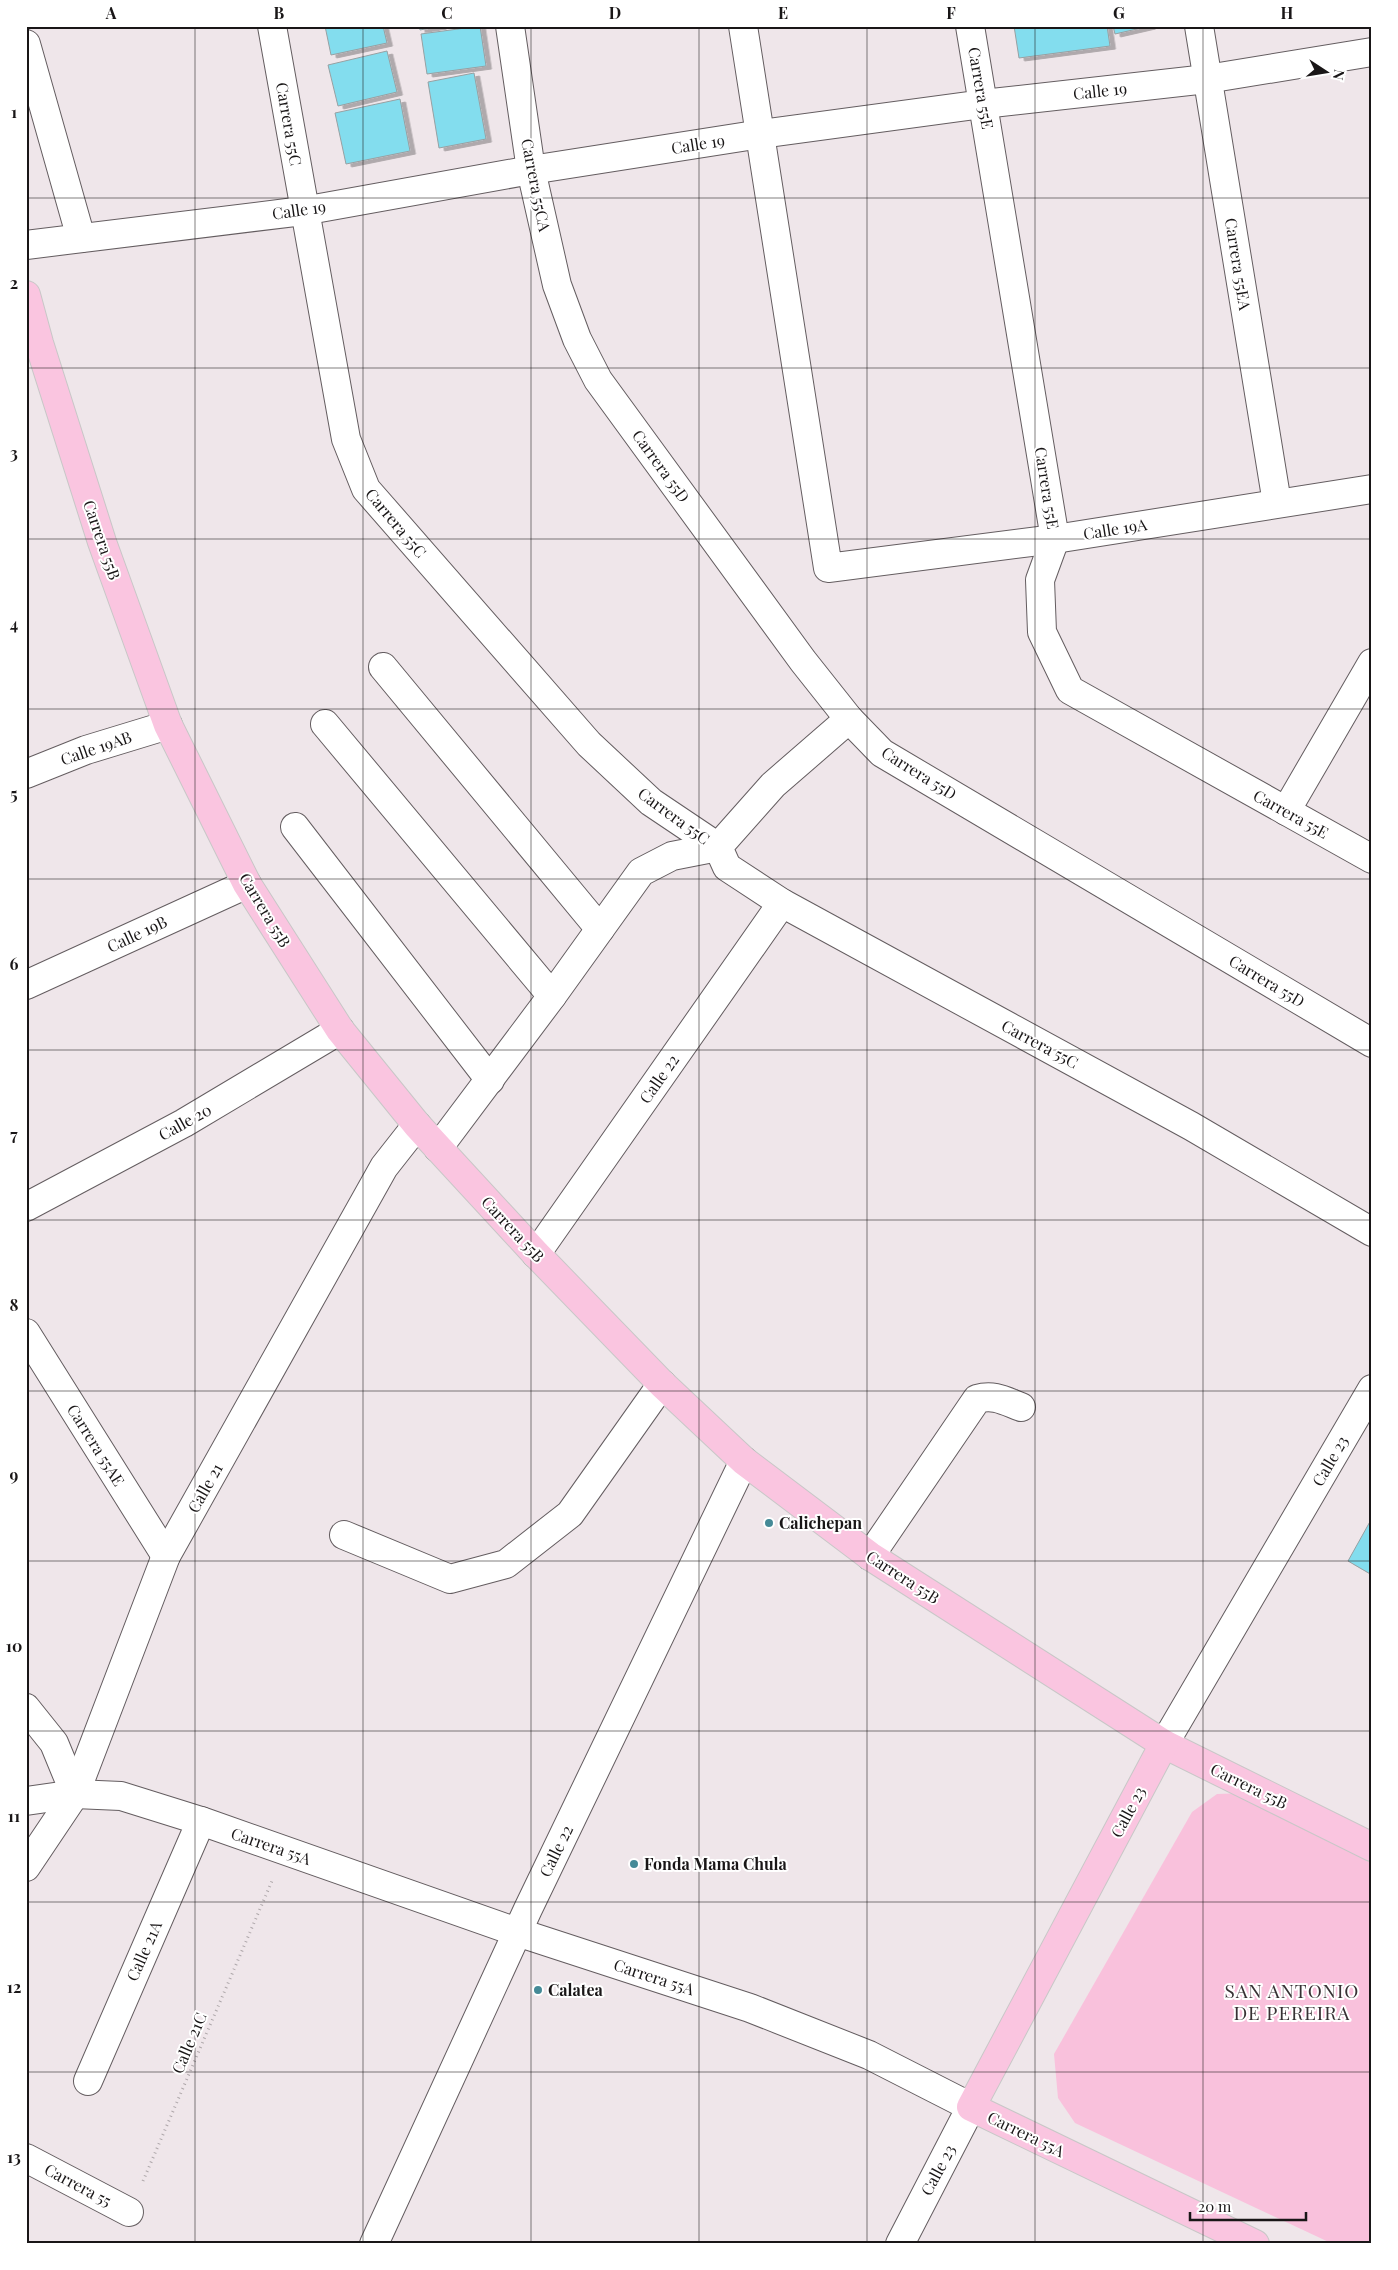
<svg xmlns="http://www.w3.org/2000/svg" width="1398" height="2270" font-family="'Playfair Display',serif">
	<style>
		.green { fill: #f9c1dc }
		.building { fill: #83ddee; stroke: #97a0a2; filter: url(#shadow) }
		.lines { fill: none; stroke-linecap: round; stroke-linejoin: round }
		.minor-casing { stroke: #645d60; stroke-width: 30 }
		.major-casing { stroke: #c8c7c7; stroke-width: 30 }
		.path { stroke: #aea7aa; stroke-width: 3; stroke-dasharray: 1 4; stroke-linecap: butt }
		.minor { stroke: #fff; stroke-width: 28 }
		.major { stroke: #fac5e0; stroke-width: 28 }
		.grid { fill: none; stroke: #191617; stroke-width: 1; stroke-opacity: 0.55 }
		.poi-dot { fill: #458a97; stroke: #fff; stroke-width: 2 }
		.labels { text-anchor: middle; stroke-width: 4; stroke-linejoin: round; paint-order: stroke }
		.street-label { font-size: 16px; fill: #191617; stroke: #fff }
		.poi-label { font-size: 16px; font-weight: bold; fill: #191617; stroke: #fff; text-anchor: start }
		.quarter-label { font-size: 19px; letter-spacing: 1px; fill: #373134; stroke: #fff }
		.neatline { fill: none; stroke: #191617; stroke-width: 2 }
		.grid-label { font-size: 16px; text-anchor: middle; font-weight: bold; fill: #191617 }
	</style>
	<defs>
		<filter id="shadow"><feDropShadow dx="5.5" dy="3" stdDeviation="0" flood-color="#0004"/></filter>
	</defs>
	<rect width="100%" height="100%" fill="#efe6ea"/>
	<polygon class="green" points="1246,1793 1372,1863 1372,2244 1333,2244 1075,2123 1058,2098 1054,2054 1192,1812 1217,1794"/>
	<g class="building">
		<polygon points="325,26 383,26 387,43 331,55"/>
		<polygon points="419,26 441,26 420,30"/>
		<polygon points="480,26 486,66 427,74 421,34"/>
		<polygon points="1014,26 1107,26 1110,46 1019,58"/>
		<polygon points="1113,26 1150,26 1115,34"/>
		<polygon points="387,51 397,92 338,106 328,65"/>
		<polygon points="474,73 486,139 439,148 428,82"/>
		<polygon points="400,99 410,151 346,164 335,113"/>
		<polygon points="1372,1518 1372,1575 1348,1561"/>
	</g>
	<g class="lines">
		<defs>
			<g id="minor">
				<polyline points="272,26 346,439 366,489 589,744 651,802 718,847"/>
				<polyline points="510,26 531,170 557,285 577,339 598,380 803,661 849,719 882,753 1372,1043"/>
				<polyline points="743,26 828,568 1055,539 1372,489"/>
				<polyline points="970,26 1055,539 1040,580 1042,632 1070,690 1372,859"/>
				<polyline points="1199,26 1277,503"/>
				<polyline points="26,44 81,238"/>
				<polyline points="26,245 303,211 531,170 761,134 983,104 1207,79 1372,52"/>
				<polyline points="383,667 600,929"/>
				<polyline points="849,719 773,785 718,847 727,867 782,903 1191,1126 1372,1232"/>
				<polyline points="325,724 552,996"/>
				<polyline points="26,774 86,750 168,725"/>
				<polyline points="1286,811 1372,663"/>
				<polyline points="295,827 490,1080"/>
				<polyline points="26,985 247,884"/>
				<polyline points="438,1148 552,996 641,872 672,856 718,847"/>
				<polyline points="26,1207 184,1123 340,1030"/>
				<polyline points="536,1254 782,903"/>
				<polyline points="26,1333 166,1556"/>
				<polyline points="344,1535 450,1579 506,1564 570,1514 662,1384"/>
				<path d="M870 1556 977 1399C994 1394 1005 1401 1021 1407"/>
				<polyline points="26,1708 54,1743 75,1794"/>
				<polyline points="1164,1744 1372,1389"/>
				<polyline points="26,1801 75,1794 121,1796 201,1821 517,1932 750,2008 869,2055 971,2107 900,2244"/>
				<polyline points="26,1867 75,1794 166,1556 384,1167 417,1125"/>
				<polyline points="88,2081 201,1821"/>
				<polyline points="26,2158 129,2212"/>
				<polyline points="374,2244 528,1909 744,1461"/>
			</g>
			<g id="major">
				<polyline points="26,295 39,343 102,542 168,725 247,884 340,1030 417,1125 536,1254 662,1384 744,1461 870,1556 1164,1744 1372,1847"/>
				<polyline points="1164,1744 971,2107 1255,2244"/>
			</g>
		</defs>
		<use href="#minor" class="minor-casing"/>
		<use href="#major" class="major-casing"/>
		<polyline class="path" points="143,2181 272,1881"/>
		<use href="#minor" class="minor"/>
		<use href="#major" class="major"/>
	</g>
	<path class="grid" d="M195 26V2244M363 26V2244M531 26V2244M699 26V2244M867 26V2244M1035 26V2244M1203 26V2244M26 198H1372M26 368H1372M26 539H1372M26 709H1372M26 879H1372M26 1050H1372M26 1220H1372M26 1391H1372M26 1561H1372M26 1731H1372M26 1902H1372M26 2072H1372"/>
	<g class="poi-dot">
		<circle cx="769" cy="1523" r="5"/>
		<circle cx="634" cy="1864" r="5"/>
		<circle cx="538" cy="1990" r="5"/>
	</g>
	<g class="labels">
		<g class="street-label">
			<text transform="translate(981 88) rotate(80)" y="6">Carrera 55E</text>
			<text transform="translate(1100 91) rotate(-6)" y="6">Calle 19</text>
			<text transform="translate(289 124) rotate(80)" y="6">Carrera 55C</text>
			<text transform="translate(698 144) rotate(-9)" y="6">Calle 19</text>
			<text transform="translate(536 185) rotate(79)" y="6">Carrera 55CA</text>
			<text transform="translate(299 210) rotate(-8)" y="6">Calle 19</text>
			<text transform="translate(1238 264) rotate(81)" y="6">Carrera 55EA</text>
			<text transform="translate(661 466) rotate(54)" y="6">Carrera 55D</text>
			<text transform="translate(1047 488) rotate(81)" y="6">Carrera 55E</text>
			<text transform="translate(396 523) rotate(50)" y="6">Carrera 55C</text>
			<text transform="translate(1115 529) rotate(-9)" y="6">Calle 19A</text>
			<text transform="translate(102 540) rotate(71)" y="6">Carrera 55B</text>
			<text transform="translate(96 748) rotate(-19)" y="6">Calle 19AB</text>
			<text transform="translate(919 773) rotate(32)" y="6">Carrera 55D</text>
			<text transform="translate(1291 814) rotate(29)" y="6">Carrera 55E</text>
			<text transform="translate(674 816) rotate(36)" y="6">Carrera 55C</text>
			<text transform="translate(265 910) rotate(59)" y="6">Carrera 55B</text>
			<text transform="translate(137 934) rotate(-25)" y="6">Calle 19B</text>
			<text transform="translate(1267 981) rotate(31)" y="6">Carrera 55D</text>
			<text transform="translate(1040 1044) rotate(28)" y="6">Carrera 55C</text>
			<text transform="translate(659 1079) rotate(-55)" y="6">Calle 22</text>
			<text transform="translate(185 1122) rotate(-29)" y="6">Calle 20</text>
			<text transform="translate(513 1229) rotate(47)" y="6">Carrera 55B</text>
			<text transform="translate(96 1445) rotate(58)" y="6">Carrera 55AE</text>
			<text transform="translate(1330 1461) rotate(-60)" y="6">Calle 23</text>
			<text transform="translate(205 1488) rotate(-61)" y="6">Calle 21</text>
			<text transform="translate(903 1577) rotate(33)" y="6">Carrera 55B</text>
			<text transform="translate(1249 1786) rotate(26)" y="6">Carrera 55B</text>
			<text transform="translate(1128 1812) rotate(-62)" y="6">Calle 23</text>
			<text transform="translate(271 1846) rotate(19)" y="6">Carrera 55A</text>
			<text transform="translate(556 1851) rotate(-64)" y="6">Calle 22</text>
			<text transform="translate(144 1951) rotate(-66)" y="6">Calle 21A</text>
			<text transform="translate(654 1977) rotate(18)" y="6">Carrera 55A</text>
			<text transform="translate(189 2043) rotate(-67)" y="6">Calle 21C</text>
			<text transform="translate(1026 2134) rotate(26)" y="6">Carrera 55A</text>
			<text transform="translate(938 2170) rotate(-62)" y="6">Calle 23</text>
			<text transform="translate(78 2185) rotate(28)" y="6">Carrera 55</text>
		</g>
		<g class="poi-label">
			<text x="779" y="1529">Calichepan</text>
			<text x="644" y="1870">Fonda Mama Chula</text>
			<text x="548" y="1996">Calatea</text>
		</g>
		<g class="quarter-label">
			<text x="1292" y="1998">SAN ANTONIO<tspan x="1292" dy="22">DE PEREIRA</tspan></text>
		</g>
	</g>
	<rect width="1398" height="2270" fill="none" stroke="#ffffff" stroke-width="55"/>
	<g transform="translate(1326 72) rotate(102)" stroke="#ffffff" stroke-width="4" paint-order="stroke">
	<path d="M0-4L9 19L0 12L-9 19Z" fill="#191617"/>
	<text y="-8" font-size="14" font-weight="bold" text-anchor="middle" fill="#191617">N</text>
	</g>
	<path d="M1190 2212v8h116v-8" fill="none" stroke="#191617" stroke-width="2.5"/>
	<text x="1198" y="2212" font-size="15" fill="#191617" stroke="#ffffff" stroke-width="4" paint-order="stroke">20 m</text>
	<rect x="28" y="28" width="1342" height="2214" class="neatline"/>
	<g class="grid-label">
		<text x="111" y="19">A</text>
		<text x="279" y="19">B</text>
		<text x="447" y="19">C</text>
		<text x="615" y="19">D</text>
		<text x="783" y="19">E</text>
		<text x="951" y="19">F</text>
		<text x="1119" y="19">G</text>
		<text x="1287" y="19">H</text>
		<text x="14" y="118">1</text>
		<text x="14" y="289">2</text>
		<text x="14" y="459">3</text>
		<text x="14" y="630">4</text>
		<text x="14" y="800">5</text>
		<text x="14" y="970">6</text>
		<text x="14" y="1141">7</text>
		<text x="14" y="1311">8</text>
		<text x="14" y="1481">9</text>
		<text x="14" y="1652">10</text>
		<text x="14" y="1822">11</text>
		<text x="14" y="1993">12</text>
		<text x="14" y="2163">13</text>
	</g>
</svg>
